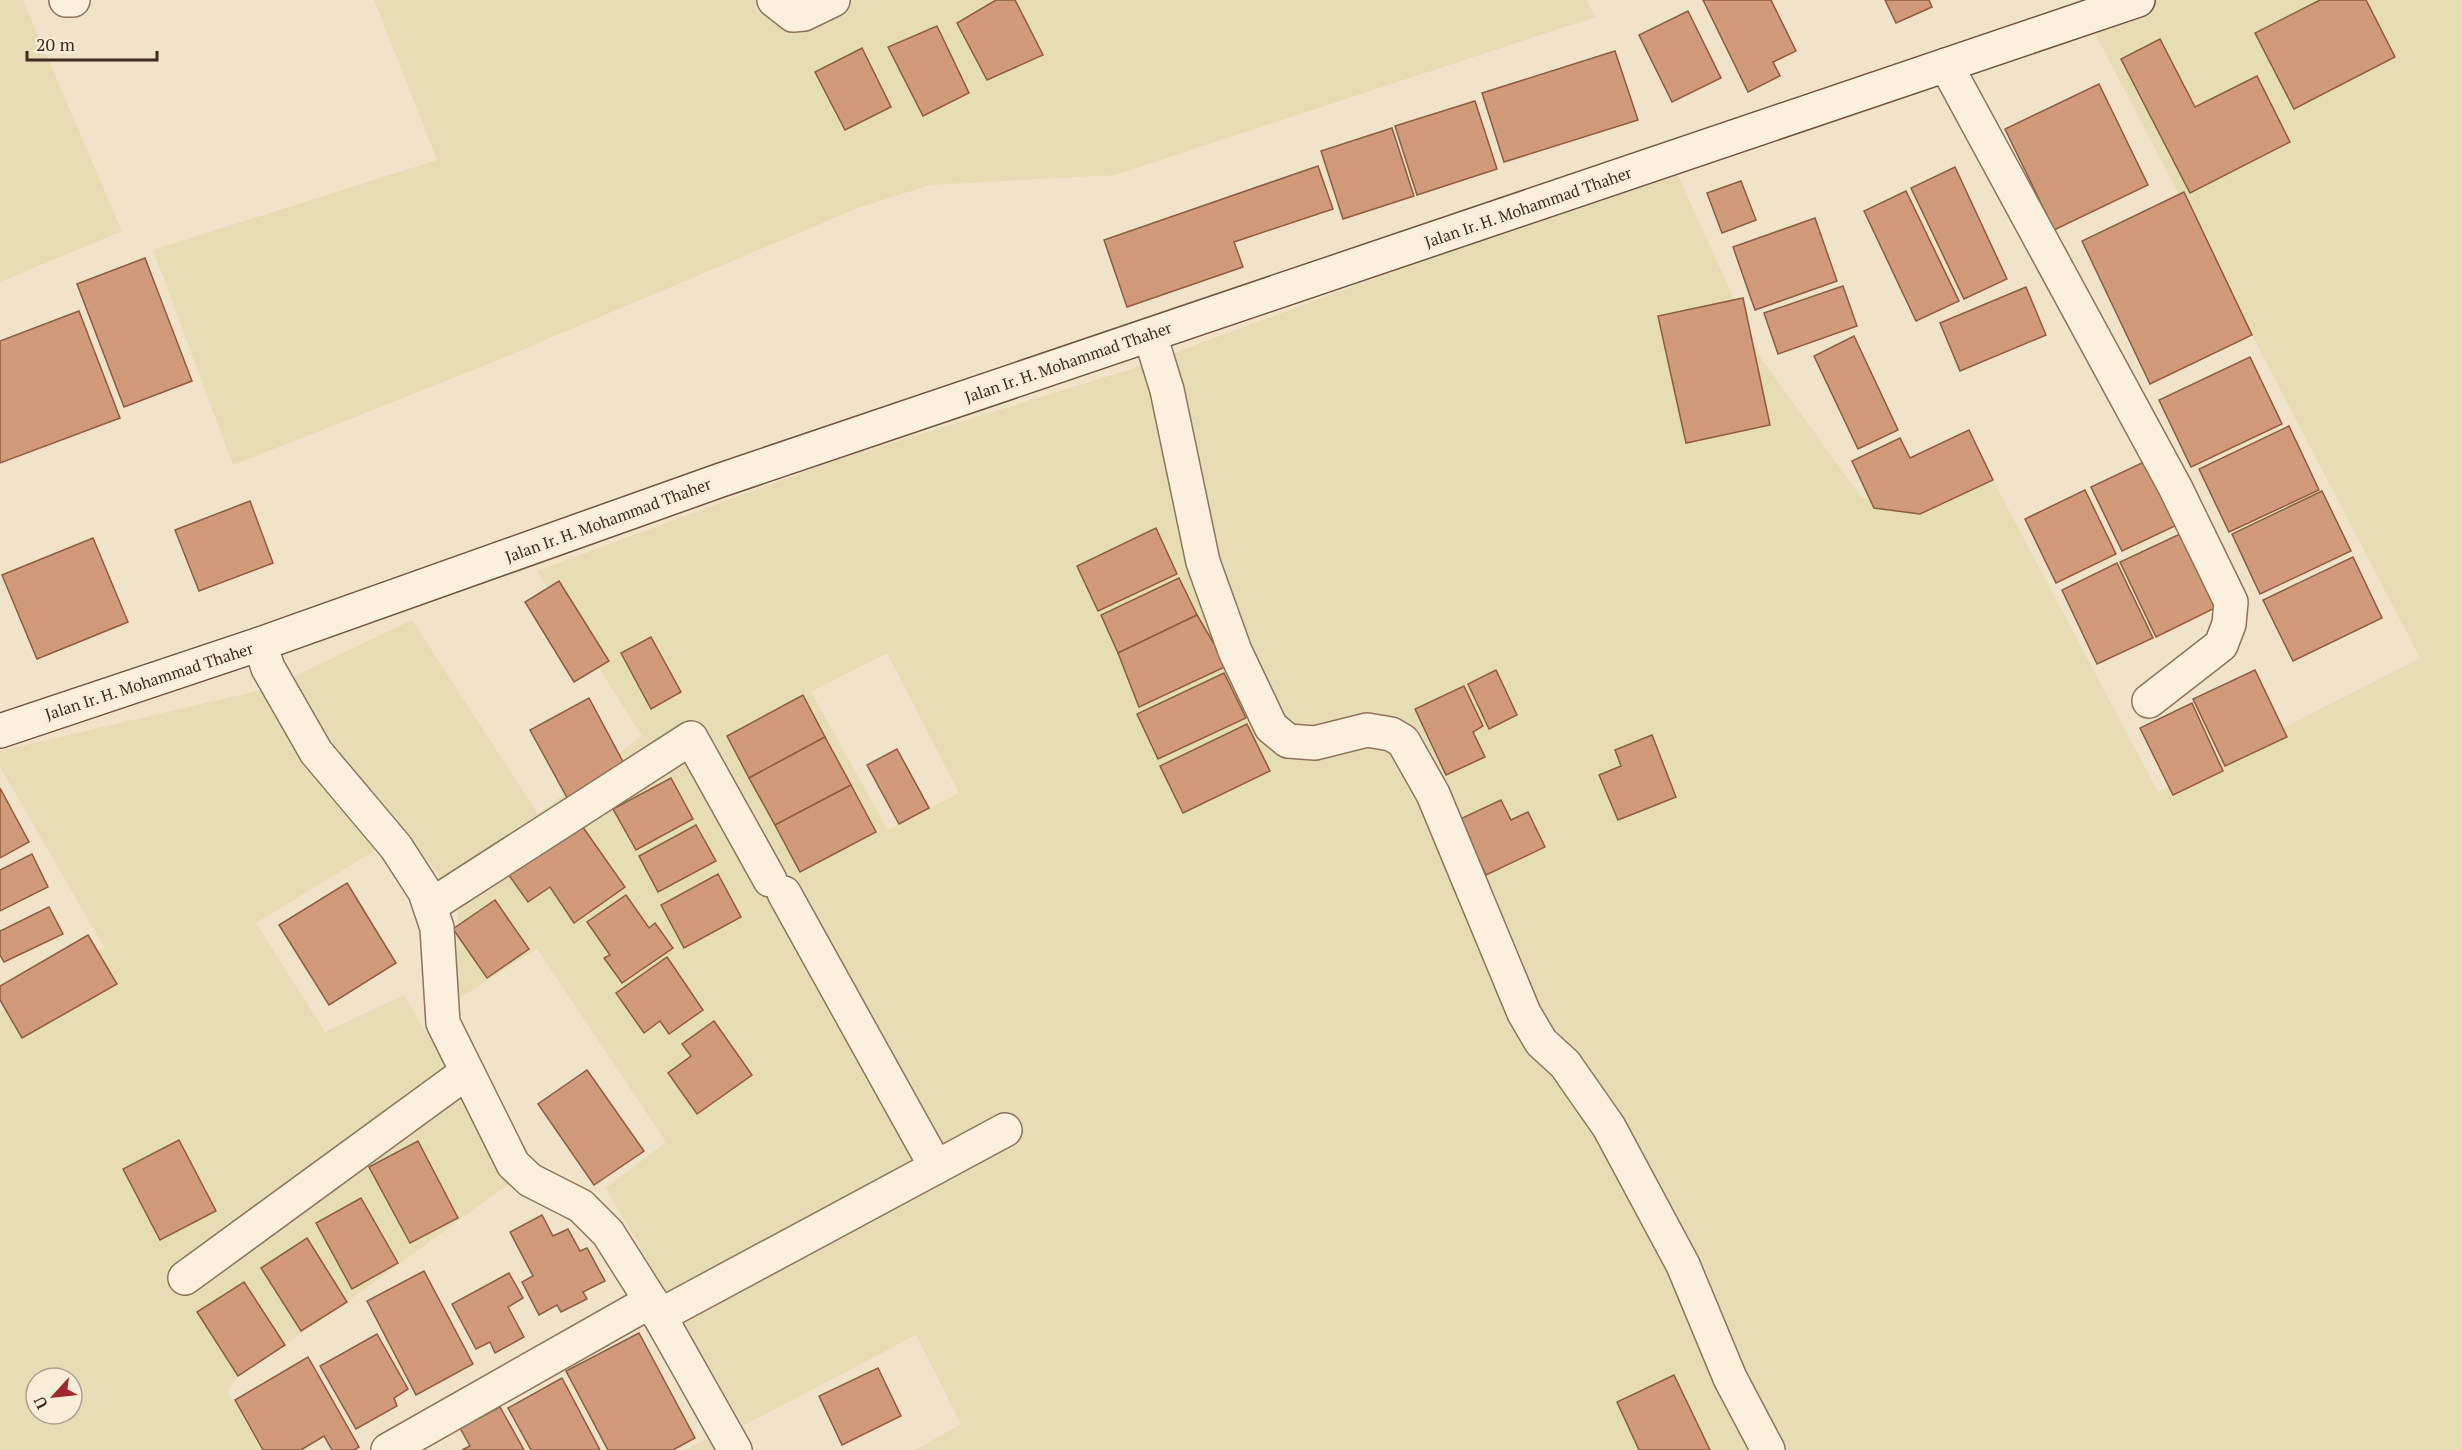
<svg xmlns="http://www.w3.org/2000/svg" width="2462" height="1450" font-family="'PT Serif',serif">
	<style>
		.farmland { fill: #e7ddb4; fill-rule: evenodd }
		.building { fill: #d19b7b; stroke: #8e5c3f; stroke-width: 1.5 }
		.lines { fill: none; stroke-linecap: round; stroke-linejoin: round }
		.street-casing { stroke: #8e745b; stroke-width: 36 }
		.secondary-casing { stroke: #70553e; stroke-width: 36 }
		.street { stroke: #fbf0db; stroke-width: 33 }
		.secondary { stroke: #fbf0db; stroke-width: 33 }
		.labels { text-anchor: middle; stroke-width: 6; stroke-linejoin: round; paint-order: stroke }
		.street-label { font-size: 16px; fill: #3d2d1f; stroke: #f8edd7 }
	</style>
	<rect width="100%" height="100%" fill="#f1e3c7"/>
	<g class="farmland">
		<polygon points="0,0 23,0 122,231 0,282"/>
		<polygon points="374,0 1587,0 1595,17 1115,175 930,185 858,208 491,363 233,465 153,250 437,160"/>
		<path d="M2134 0H2462V1450H915L961 1424 916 1335 743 1426 606 1188 666 1142 537 949 455 1001 458 900 405 832 256 923 325 1032 404 995 514 1180 347 1302 238 1376 227 1391 262 1450H0V1013L104 947 0 767V751L270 688 412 620 538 814 642 736 537 571 833 461 1128 370 1674 167 1761 358 1861 497 1913 506 1988 471 2158 792 2420 658 2086 16ZM887 653 959 793 888 830 811 692ZM36 1378H72V1414H36Z"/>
		<polygon points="715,1435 723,1450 685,1450"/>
	</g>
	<g class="building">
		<polygon points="996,0 1015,0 1043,55 987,80 957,23"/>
		<polygon points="1703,0 1771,0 1796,51 1773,62 1780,76 1748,92"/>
		<polygon points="1885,0 1929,0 1932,7 1896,23"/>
		<polygon points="2320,0 2366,0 2395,57 2294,109 2255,33"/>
		<polygon points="1688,11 1721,78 1672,102 1639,35"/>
		<polygon points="937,26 969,93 923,116 888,47"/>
		<polygon points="2160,39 2195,107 2257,76 2290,142 2190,193 2121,59"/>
		<polygon points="862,48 891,107 845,130 815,72"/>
		<polygon points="1615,51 1638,120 1504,162 1482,93"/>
		<polygon points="2099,84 2148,185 2054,230 2005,129"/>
		<polygon points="1475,101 1497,169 1417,195 1395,126"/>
		<polygon points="1392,128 1414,196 1343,219 1321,151"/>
		<polygon points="1318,166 1333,209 1234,242 1243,267 1127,307 1104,240"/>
		<polygon points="1955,167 2007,279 1964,299 1911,188"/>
		<polygon points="1741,181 1756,220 1722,233 1707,193"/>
		<polygon points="1906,191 1959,301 1916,321 1864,211"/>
		<polygon points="2184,192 2252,335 2150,384 2082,241"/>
		<polygon points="1815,218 1837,281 1755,310 1733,247"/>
		<polygon points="145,258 192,381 124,407 77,284"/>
		<polygon points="1843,286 1857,326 1778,354 1764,313"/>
		<polygon points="2026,287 2046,335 1960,371 1940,323"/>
		<polygon points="1743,298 1770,425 1686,443 1658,316"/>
		<polygon points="79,311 120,418 0,463 0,341"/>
		<polygon points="1854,336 1898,430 1858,449 1814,356"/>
		<polygon points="2250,357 2282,424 2191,467 2159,400"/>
		<polygon points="2289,426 2319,490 2229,532 2199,469"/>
		<polygon points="1969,430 1993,480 1920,514 1874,508 1852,461 1900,438 1910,458"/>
		<polygon points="2146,461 2177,525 2122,551 2091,487"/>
		<polygon points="2085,490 2116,554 2056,583 2025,519"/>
		<polygon points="2322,491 2351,551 2260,594 2232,534"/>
		<polygon points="250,501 273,563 199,591 175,530"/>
		<polygon points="1156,528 1177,574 1098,611 1077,566"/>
		<polygon points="2180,534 2215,608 2156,637 2120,562"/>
		<polygon points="93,538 128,622 37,659 2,575"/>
		<polygon points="2353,557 2382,618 2293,661 2263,600"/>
		<polygon points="2117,563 2153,638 2097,664 2062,590"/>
		<polygon points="1179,578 1197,615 1118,653 1101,615"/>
		<polygon points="559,581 609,661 574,682 525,602"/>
		<polygon points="1197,615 1227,666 1139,707 1118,653"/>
		<polygon points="651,637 681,692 651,709 621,653"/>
		<polygon points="1496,670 1517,715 1489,729 1468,684"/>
		<polygon points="2255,670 2287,737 2225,766 2193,699"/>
		<polygon points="1224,673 1246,718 1158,759 1137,714"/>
		<polygon points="1464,686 1483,726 1473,732 1485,757 1446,775 1415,709"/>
		<polygon points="803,695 825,737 749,778 727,736"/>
		<polygon points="589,698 628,771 570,803 530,730"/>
		<polygon points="2192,703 2223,771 2173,795 2140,728"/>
		<polygon points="1247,724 1270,771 1183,813 1160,766"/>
		<polygon points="1652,735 1676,797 1618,820 1599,775 1621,766 1615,750"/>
		<polygon points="825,737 851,785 775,825 749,778"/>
		<polygon points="897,749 929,808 899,824 867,765"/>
		<polygon points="671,778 693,819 636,850 613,809"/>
		<polygon points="851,785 876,832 800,872 775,825"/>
		<polygon points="0,788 29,842 0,858"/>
		<polygon points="1501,800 1511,820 1528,812 1545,847 1486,875 1460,819"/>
		<polygon points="580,823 625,887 574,923 550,887 528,902 508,874"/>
		<polygon points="696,825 716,861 658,892 639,856"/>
		<polygon points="32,854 48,887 0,911 0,870"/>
		<polygon points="718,874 741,917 684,948 661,905"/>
		<polygon points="347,883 396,963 329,1005 279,925"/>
		<polygon points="626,895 649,928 655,923 673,948 622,983 604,958 610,955 587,922"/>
		<polygon points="495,900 529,949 487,978 453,929"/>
		<polygon points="49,907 63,934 4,962 0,955 0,931"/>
		<polygon points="88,935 117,984 22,1038 0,1000 0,986"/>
		<polygon points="667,957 703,1010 669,1034 660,1021 644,1033 616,993"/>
		<polygon points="714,1021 752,1075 697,1114 668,1073 691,1056 682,1044"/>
		<polygon points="587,1070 644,1151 594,1185 538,1104"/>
		<polygon points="179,1140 216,1211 160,1240 123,1169"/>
		<polygon points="418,1141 458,1218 410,1243 369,1167"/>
		<polygon points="361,1198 398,1263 352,1289 316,1223"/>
		<polygon points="542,1215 553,1236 568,1229 580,1251 587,1248 605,1281 583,1292 587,1299 561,1312 557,1305 539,1315 522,1282 533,1276 510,1232"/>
		<polygon points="307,1238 347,1302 301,1331 261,1268"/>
		<polygon points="424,1271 473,1364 416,1395 367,1301"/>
		<polygon points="509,1273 523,1298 508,1307 524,1337 495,1353 490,1342 476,1349 452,1304"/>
		<polygon points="244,1282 285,1345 238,1376 197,1312"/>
		<polygon points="639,1333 695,1438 673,1450 608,1450 566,1371"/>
		<polygon points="377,1334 408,1389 394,1398 397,1406 356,1429 320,1366"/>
		<polygon points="308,1357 359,1447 354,1450 332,1450 324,1436 301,1450 263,1450 235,1400"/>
		<polygon points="878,1368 901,1416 842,1445 819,1396"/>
		<polygon points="1674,1375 1710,1450 1639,1450 1617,1402"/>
		<polygon points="562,1378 600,1450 531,1450 508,1408"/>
		<polygon points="500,1407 524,1450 462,1450 470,1446 460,1428"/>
	</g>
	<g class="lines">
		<defs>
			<g id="street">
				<polyline points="66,0 73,0"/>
				<polyline points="774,0 793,15 804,14 833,0"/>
				<polyline points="1946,65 2175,487 2231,602 2229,624 2221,645 2149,701"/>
				<polyline points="1150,335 1167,390 1203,562 1235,651 1271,727 1288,741 1315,743 1367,730 1391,734 1403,741 1433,794 1524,1013 1541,1042 1565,1064 1609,1127 1683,1265 1730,1378 1768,1450"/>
				<polyline points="260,644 268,668 316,752 396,847 425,892 437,928 443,1023 513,1164 530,1180 581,1206 608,1233 651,1301 735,1450"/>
				<polyline points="784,893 936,1167"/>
				<polyline points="430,906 691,738 770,880"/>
				<polyline points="185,1278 467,1072"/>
				<polyline points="659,1316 1005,1130"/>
				<polyline points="388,1450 651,1301"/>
			</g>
			<polyline id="secondary" points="0,731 260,644 721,480 2138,0"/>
		</defs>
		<use href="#street" class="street-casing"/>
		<use href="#secondary" class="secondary-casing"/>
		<use href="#street" class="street"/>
		<use href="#secondary" class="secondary"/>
	</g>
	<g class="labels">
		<g class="street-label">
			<text transform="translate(1528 207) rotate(-19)" y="6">Jalan Ir. H. Mohammad Thaher</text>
			<text transform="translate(1068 362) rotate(-19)" y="6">Jalan Ir. H. Mohammad Thaher</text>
			<text transform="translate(608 520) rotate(-20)" y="6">Jalan Ir. H. Mohammad Thaher</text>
			<text transform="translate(149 681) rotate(-18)" y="6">Jalan Ir. H. Mohammad Thaher</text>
		</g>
	</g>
	<g transform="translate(54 1396) rotate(243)"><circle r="28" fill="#f8edd7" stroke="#ada08d" stroke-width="1.5"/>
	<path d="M0-4.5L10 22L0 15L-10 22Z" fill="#a0272d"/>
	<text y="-9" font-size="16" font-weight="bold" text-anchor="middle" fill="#3d2d1f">U</text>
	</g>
	<path d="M27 51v9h130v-9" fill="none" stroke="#3d2d1f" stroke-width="3"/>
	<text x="36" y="51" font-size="18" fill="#3d2d1f" stroke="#f8edd7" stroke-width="4.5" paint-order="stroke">20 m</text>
</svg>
